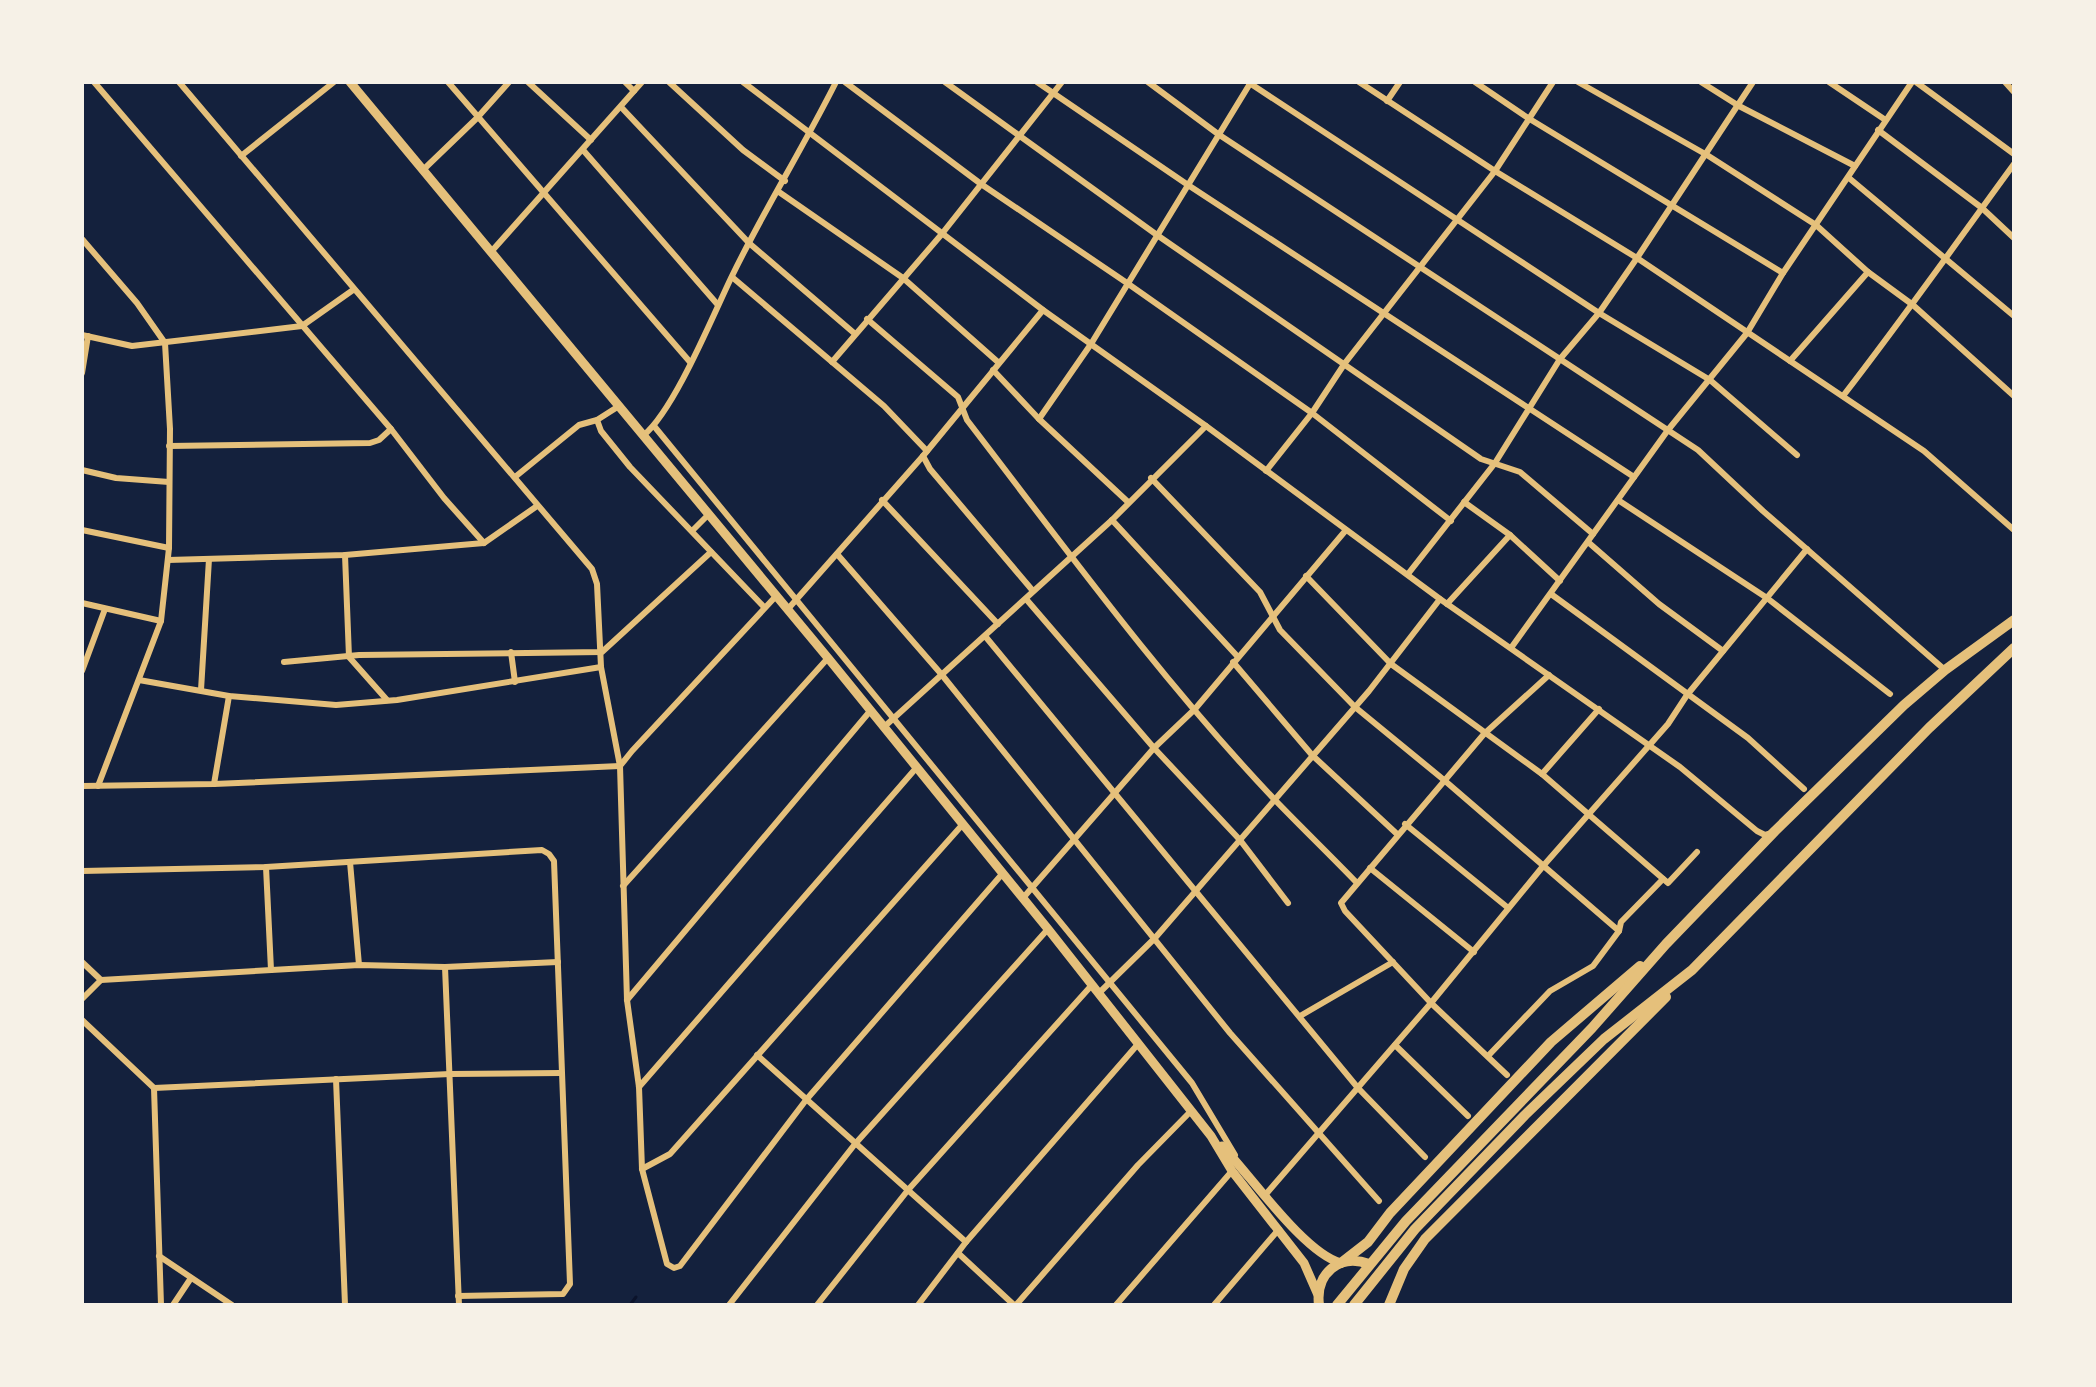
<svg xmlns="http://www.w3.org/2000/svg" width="2096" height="1387" font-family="'Noto Sans',sans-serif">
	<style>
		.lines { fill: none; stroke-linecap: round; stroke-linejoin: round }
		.stream { stroke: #0b132b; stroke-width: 3 }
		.minor { stroke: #e5c07b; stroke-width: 6 }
		.secondary { stroke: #e5c07b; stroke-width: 9 }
		.trunk { stroke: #e5c07b; stroke-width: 10 }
	</style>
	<rect width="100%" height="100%" fill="#14213d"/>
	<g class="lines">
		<polyline class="stream" points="630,1305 636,1297"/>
		<g class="minor">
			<polyline points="94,82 391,429 444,498 484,543"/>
			<polyline points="179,82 592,569 597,584 601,667 620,766 627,1000 639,1087 642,1169 667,1264 674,1268 680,1266 806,1100 1003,873"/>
			<polyline points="448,82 690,362"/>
			<polyline points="528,82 591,140"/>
			<polyline points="625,82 634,91"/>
			<polyline points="669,82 743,150 785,181"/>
			<polyline points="743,82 1043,310 1206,426 1440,599 1680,767 1757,831 1765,835 1772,833"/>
			<polyline points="845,82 981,184 1127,283 1312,413 1451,521"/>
			<polyline points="945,82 1157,235 1481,459 1520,472 1593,534"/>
			<polyline points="1037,82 1188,185 1634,477"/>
			<polyline points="1148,82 1218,134 1698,450 1763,511 1945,670"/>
			<polyline points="1248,82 1599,313 1710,380 1797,455"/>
			<polyline points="1359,82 1495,171 1637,258 1924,451 2014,530"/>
			<polyline points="1475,82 1528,118 1783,273"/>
			<polyline points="1578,82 1707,155 1816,225 1868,272 1913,305 2014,396"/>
			<polyline points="1701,82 1739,106 1855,166"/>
			<polyline points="1829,82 1884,119"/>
			<polyline points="1916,82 2014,154"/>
			<polyline points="2005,82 2014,92"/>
			<polyline points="1387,101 1400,82"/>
			<polyline points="621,107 749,243 854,333"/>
			<polyline points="1878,130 1982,208 2014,238"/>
			<polyline points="583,150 718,305"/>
			<polyline points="241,156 334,82"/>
			<polyline points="423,170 477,118 509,82"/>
			<polyline points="1849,178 2014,316"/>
			<polyline points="779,192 903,278 999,363"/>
			<polyline points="82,239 137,303 165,343 170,429 169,548 161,621 98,786"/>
			<polyline points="491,252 642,82"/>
			<polyline points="732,277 884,406 927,451"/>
			<path d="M867 319 958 397 967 420C1066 549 1163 682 1275 800 1302 828 1330 855 1357 883"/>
			<polyline points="82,335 132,346 302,326 353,290"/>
			<polyline points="1790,361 1868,272"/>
			<polyline points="832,362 941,235 1062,82"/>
			<polyline points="993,370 1039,419 1128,502"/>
			<polyline points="82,373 88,336"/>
			<path d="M1843 396C1902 320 1957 242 2014 164"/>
			<polyline points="1039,419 1091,344 1251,82"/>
			<polyline points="597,420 601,431 630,467 764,607"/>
			<polyline points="654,426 1192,1083 1235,1155"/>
			<path d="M644 435C675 409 713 315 732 276 764 210 803 148 836 82"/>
			<polyline points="169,446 370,443 379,440 391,429"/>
			<polyline points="923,456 930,469 1033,591"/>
			<polyline points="82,470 116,478 169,482"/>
			<polyline points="1266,471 1312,413 1345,363 1495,171 1553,82"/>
			<polyline points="515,477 579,425 597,420 619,406"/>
			<polyline points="1151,478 1260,592 1280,630 1355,707 1444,780 1619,931 1621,922 1663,879"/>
			<polyline points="882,500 998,624"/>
			<polyline points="1618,500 1767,598 1890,694"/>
			<polyline points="1464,502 1510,535 1560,581"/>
			<polyline points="1112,520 1238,657"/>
			<polyline points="82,530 169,548"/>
			<polyline points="692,531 709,514"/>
			<polyline points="1588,542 1659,604 1723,651"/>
			<polyline points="837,554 942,675 1230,1033 1379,1201"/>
			<polyline points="345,555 349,657 387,700"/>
			<polyline points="168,560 345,555 484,543 537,506"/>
			<polyline points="1408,574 1495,463 1560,359 1599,313 1637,258 1753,82"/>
			<polyline points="1306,576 1391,664 1542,774 1668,883 1697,852"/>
			<polyline points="1551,594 1748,738 1804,789"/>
			<polyline points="1026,599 1154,748 1240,840 1288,903"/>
			<polyline points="82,603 161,621"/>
			<polyline points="1447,604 1510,535"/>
			<polyline points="788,609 923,456 1043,310"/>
			<polyline points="985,636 1358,1088 1425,1157"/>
			<polyline points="1511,648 1668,430 1747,333 1783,273 1912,82"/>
			<polyline points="511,652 515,682"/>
			<polyline points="284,662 359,655 602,652 711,552"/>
			<polyline points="1233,662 1312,755 1397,834"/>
			<polyline points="82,671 105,609"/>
			<polyline points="139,680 229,696 336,705 397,700 601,667"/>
			<polyline points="201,690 209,559"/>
			<polyline points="884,727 1112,520 1206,426"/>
			<polyline points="620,766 632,751 777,595"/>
			<polyline points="1542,774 1599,709"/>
			<polyline points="214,784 229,696"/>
			<polyline points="82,786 214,784 620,766"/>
			<polyline points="1405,824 1507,907"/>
			<polyline points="350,862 359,965"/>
			<polyline points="266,867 271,970"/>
			<polyline points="1370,868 1474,952"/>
			<polyline points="82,871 266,867 542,850 549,854 554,861 570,1284 563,1294 458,1296"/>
			<polyline points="623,886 828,658"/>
			<polyline points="1023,898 1154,748 1195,709 1346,530"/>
			<polyline points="82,962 101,980"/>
			<polyline points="445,967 459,1305"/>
			<polyline points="1098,994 1155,938 1369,691 1440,599"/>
			<polyline points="82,999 101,980 359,965 445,967 558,962"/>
			<polyline points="627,1000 871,710"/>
			<polyline points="1300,1016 1393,962"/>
			<polyline points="82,1020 154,1088 161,1305"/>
			<polyline points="1395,1045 1468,1116"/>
			<polyline points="757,1055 966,1242"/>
			<polyline points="1488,1056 1550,991 1593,966 1619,931"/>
			<polyline points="1507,1075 1431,1003 1345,911 1341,903 1484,734 1549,675"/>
			<polyline points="336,1079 345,1305"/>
			<polyline points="639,1087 917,767"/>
			<polyline points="154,1088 450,1074 561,1073"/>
			<polyline points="642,1169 670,1154 963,824"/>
			<polyline points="1266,1194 1431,1003 1544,865 1668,724 1687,695 1807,549"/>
			<polyline points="958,1253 1014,1305"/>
			<polyline points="159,1256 232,1305"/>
			<polyline points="173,1305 191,1278"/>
			<polyline points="729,1305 855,1144 1048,929"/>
			<polyline points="817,1305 908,1190 1091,986"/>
			<polyline points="918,1305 966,1242 1138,1044"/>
			<polyline points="1016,1305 1138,1165 1191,1111"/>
			<polyline points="1116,1305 1232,1171"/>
			<polyline points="1214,1305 1279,1229"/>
		</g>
		<g class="secondary">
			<polyline points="350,82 828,658 1048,929 1211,1136 1232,1171 1304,1263 1318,1295"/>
			<path d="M1222 1146C1251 1176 1304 1253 1341 1263"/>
		</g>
		<g class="trunk">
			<polyline points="1341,1263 1368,1242 1390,1213 1551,1042 1640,966"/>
			<path d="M1319 1305C1315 1274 1339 1253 1369 1264"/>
			<polyline points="1337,1305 1406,1221 1592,1028 1666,944 1775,831 1904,705 1945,670 2014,620"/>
			<polyline points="1354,1305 1415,1229 1525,1115 1604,1039 1692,970 1929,728 2014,648"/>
			<polyline points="1389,1305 1404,1269 1425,1239 1666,997"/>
		</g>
	</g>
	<rect width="2096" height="1387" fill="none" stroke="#f6f1e7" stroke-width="168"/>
</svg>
